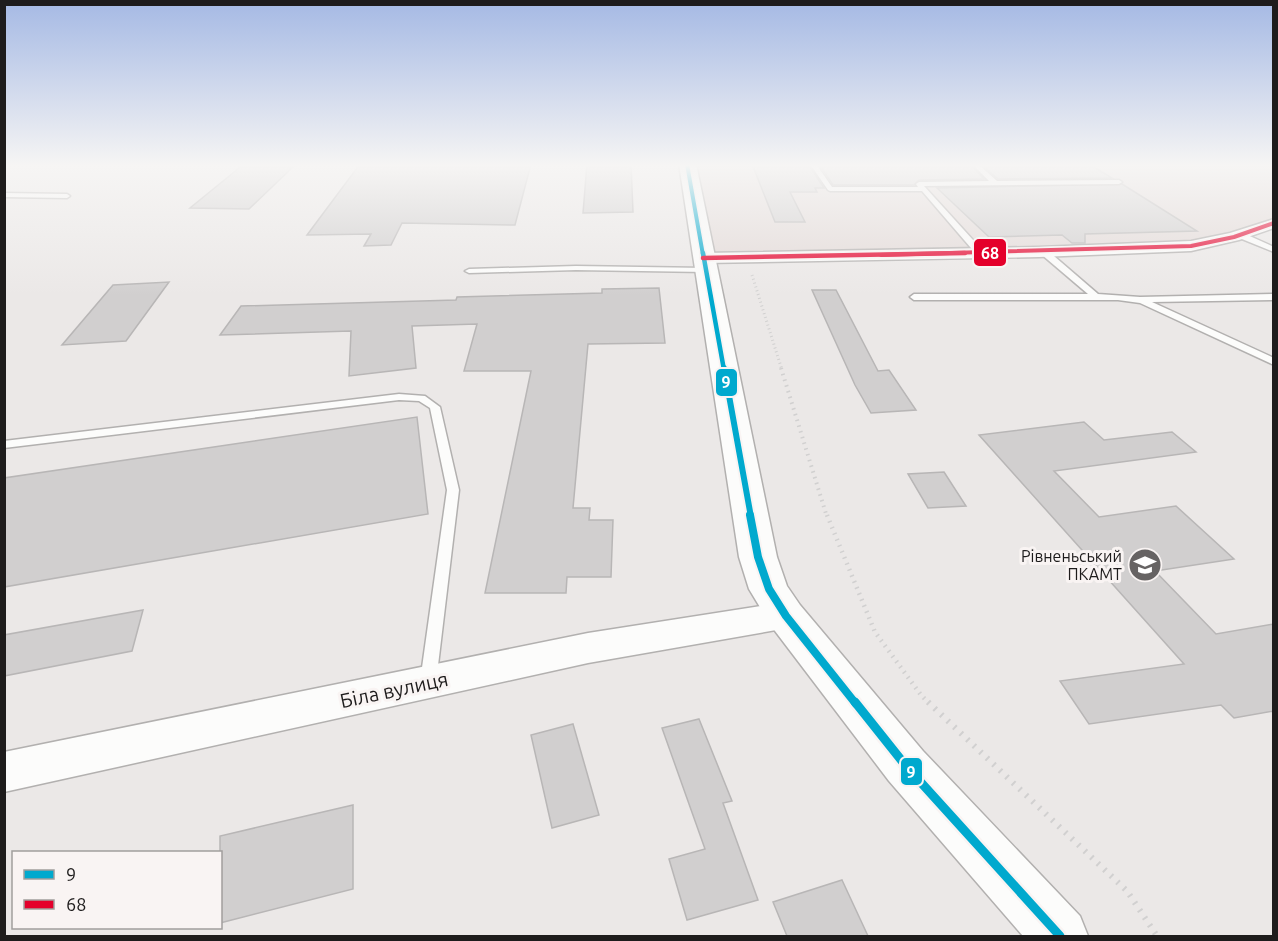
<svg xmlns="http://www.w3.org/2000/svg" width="1278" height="941" font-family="Ubuntu,sans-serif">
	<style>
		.built { fill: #e3dad8 }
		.building { fill: #d1cfcf; stroke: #b8b6b6; stroke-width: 1.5 }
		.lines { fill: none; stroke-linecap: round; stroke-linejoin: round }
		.service-casing { stroke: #b2b0af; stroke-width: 3 }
		.minor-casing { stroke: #b2b0af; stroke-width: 3 }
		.tertiary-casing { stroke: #b2b0af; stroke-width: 3 }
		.secondary-casing { stroke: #b2b0af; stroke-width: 3 }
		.path-far3 { stroke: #d1d0d0; stroke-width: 3; stroke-dasharray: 1 3; stroke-linecap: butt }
		.path-far2 { stroke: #d1d0d0; stroke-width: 4; stroke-dasharray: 1.5 4.5; stroke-linecap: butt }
		.path-far1 { stroke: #d1d0d0; stroke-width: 4.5; stroke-dasharray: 1.5 5; stroke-linecap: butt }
		.path { stroke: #d1d0d0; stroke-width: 6; stroke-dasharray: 2 7; stroke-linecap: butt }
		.service { fill: #fcfcfb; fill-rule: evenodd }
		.minor { fill: #fcfcfb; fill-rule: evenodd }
		.tertiary { fill: #fcfcfb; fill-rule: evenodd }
		.secondary { fill: #fcfcfb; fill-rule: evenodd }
		.bus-1-far4-casing { stroke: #f9f4f3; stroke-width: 7 }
		.bus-1-far3-casing { stroke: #f9f4f3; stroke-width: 8 }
		.bus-1-far2-casing { stroke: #f9f4f3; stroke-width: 10 }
		.bus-1-far1-casing { stroke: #f9f4f3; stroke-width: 12 }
		.bus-1-casing { stroke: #f9f4f3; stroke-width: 14 }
		.bus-2-far1-casing { stroke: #f9f4f3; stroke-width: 7 }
		.bus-2-casing { stroke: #f9f4f3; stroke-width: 8 }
		.bus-1-far4 { stroke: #00a9ce; stroke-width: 4 }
		.bus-1-far3 { stroke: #00a9ce; stroke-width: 4.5 }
		.bus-1-far2 { stroke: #00a9ce; stroke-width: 6 }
		.bus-1-far1 { stroke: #00a9ce; stroke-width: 8 }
		.bus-1 { stroke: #00a9ce; stroke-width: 9 }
		.bus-2-far1 { stroke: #e4002b; stroke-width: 4 }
		.bus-2 { stroke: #e4002b; stroke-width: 4.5 }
		.labels { text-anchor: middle; stroke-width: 6; stroke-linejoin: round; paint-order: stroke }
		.poi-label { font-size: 16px; fill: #1e1c1c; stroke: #f9f4f3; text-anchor: end }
		.near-street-label { font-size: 20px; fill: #1e1c1c; stroke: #f9f4f3 }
		.line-badge { stroke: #f9f4f3; stroke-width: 2 }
		.badge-label { font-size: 16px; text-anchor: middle; font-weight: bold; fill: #fff }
	</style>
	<rect width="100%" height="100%" fill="#ebe8e7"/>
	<polygon class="built" points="687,164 1273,164 1273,223 1191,246 703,258 702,241"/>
	<g class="building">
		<polygon points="244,164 296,164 249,209 190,208"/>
		<polygon points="360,164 531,164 515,225 402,223 391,245 364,246 371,234 307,235"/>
		<polygon points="587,164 631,164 633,212 583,213"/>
		<polygon points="752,164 808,164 824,188 815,188 817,192 790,192 805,222 775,222"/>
		<polygon points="819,164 970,164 984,179 919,180 914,185 833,185"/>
		<polygon points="981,164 1089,164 1112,178 998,179"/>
		<polygon points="1122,184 1197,231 1085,234 1085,243 1072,243 1062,235 989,237 937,188"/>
		<polygon points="169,282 126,341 62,345 113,285"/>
		<polygon points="659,288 665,343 588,344 573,508 590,508 589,520 613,520 611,577 567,577 566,593 485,593 531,371 464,371 477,324 412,326 416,368 349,376 351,331 220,335 241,306 456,300 457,297 602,293 602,289"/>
		<polygon points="812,290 836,290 878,371 889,370 916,410 871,413 855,385"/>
		<polygon points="417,417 428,514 4,587 4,478"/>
		<polygon points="1084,422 1104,440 1172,432 1196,452 1054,471 1099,517 1176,506 1234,559 1155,571 1216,634 1274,624 1274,711 1234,718 1221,705 1089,724 1060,681 1184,664 979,435"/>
		<polygon points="944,472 966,506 928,508 908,474"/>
		<polygon points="143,610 132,651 4,676 4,635"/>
		<polygon points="699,719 732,801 723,803 758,900 687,920 669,859 705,849 662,728"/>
		<polygon points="573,724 599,815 552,828 531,735"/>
		<polygon points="353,805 353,889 220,923 220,836"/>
		<polygon points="842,880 868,936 787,936 773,902"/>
	</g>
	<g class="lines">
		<defs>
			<g id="service">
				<polygon points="810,164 816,164 832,187 918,187 916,184 919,182 989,181 972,164 978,164 997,181 1119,180 1122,182 1119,184 924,186 983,251 983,255 977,255 922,191 830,191 828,190"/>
				<polygon points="4,193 67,194 70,196 67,198 4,197"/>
				<polygon points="1237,233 1243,233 1274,247 1274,252 1237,237"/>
				<polygon points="1041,250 1047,250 1098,294 1140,297 1274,294 1274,300 1152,302 1274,358 1274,365 1140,303 1118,300 914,300 910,297 914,294 1088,294 1041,254"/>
				<polygon points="576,266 706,268 710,270 706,272 576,270 469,273 465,271 469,269"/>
				<polygon points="399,394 425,396 440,407 459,490 436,682 434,687 428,689 422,687 420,682 447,490 430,408 419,401 399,400 4,448 4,441"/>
			</g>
			<polygon id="minor" points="1274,219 1274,228 1239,240 1191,251 1039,257 703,263 695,258 703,253 1039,247 1191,241 1230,233"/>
			<polygon id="tertiary" points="786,602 799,606 804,616 799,626 588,663 4,792 4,752 588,633"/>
			<polygon id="secondary" points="679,164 696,164 777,557 787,586 800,605 923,751 1080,916 1088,936 1023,936 889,781 772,627 749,589 739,557"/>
		</defs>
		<use href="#service" class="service-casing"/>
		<use href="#minor" class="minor-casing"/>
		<use href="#tertiary" class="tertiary-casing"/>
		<use href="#secondary" class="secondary-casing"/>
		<polyline class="path-far3" points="752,275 782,370"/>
		<polyline class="path-far2" points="781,368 827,517"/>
		<polyline class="path-far1" points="827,515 875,632 921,695 930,704"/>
		<polyline class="path" points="928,702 1127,891 1157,936"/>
		<use href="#service" class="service"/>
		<use href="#minor" class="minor"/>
		<use href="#tertiary" class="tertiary"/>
		<use href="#secondary" class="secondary"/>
		<defs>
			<polyline id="bus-1-far4" points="687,164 703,255"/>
			<polyline id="bus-1-far3" points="703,253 724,370"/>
			<polyline id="bus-1-far2" points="724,368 751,517"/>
			<polyline id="bus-1-far1" points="750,515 758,557 769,589 786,616 856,704"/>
			<polyline id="bus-1" points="855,702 906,766 1060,936"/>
			<polyline id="bus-2-far1" points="881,255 1191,246 1234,237 1274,223"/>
			<polyline id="bus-2" points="703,258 965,253"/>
		</defs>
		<use href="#bus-1-far4" class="bus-1-far4-casing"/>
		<use href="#bus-1-far3" class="bus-1-far3-casing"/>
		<use href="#bus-1-far2" class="bus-1-far2-casing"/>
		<use href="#bus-1-far1" class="bus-1-far1-casing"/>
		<use href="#bus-1" class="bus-1-casing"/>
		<use href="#bus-2-far1" class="bus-2-far1-casing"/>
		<use href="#bus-2" class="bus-2-casing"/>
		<use href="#bus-1-far4" class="bus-1-far4"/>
		<use href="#bus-1-far3" class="bus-1-far3"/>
		<use href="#bus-1-far2" class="bus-1-far2"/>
		<use href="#bus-1-far1" class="bus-1-far1"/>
		<use href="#bus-1" class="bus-1"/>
		<use href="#bus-2-far1" class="bus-2-far1"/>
		<use href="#bus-2" class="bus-2"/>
	</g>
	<linearGradient id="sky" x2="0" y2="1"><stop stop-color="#a5b9e4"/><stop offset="0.56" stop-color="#f6f5f4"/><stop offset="1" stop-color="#f6f5f4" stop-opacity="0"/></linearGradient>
	<rect width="1278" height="295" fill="url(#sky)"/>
	<defs>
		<symbol id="school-disc" viewBox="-11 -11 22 22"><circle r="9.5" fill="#666363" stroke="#f9f4f3"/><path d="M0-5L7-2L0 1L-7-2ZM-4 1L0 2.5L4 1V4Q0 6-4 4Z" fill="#fff"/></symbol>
	</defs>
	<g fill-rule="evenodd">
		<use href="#school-disc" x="1126" y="546" width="38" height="38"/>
	</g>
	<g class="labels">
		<g class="poi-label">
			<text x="1122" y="562">Рівненьський<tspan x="1122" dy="18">ПКАМТ</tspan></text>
		</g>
		<g class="near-street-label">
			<text transform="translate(394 690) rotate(-12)" y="7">Біла вулиця</text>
		</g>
	</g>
	<g class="line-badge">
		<rect x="973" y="238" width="34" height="29" rx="6" fill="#e4002b"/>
		<rect x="715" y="368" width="23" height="29" rx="6" fill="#00a9ce"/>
		<rect x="900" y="757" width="23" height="29" rx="6" fill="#00a9ce"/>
	</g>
	<g class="badge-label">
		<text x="990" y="259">68</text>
		<text x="726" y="388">9</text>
		<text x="911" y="778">9</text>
	</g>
	<rect width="1278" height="941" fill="none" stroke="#1e1c1c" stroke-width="12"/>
	<rect x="12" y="851" width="210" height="78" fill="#f9f4f3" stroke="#a19e9d" stroke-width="1.5"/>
	<rect x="24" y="870" width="30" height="9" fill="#00a9ce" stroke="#a19e9d" stroke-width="1.5"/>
	<text x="66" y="881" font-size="18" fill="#1e1c1c">9</text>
	<rect x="24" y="900" width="30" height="9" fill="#e4002b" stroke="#a19e9d" stroke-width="1.5"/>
	<text x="66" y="911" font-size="18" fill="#1e1c1c">68</text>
</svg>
